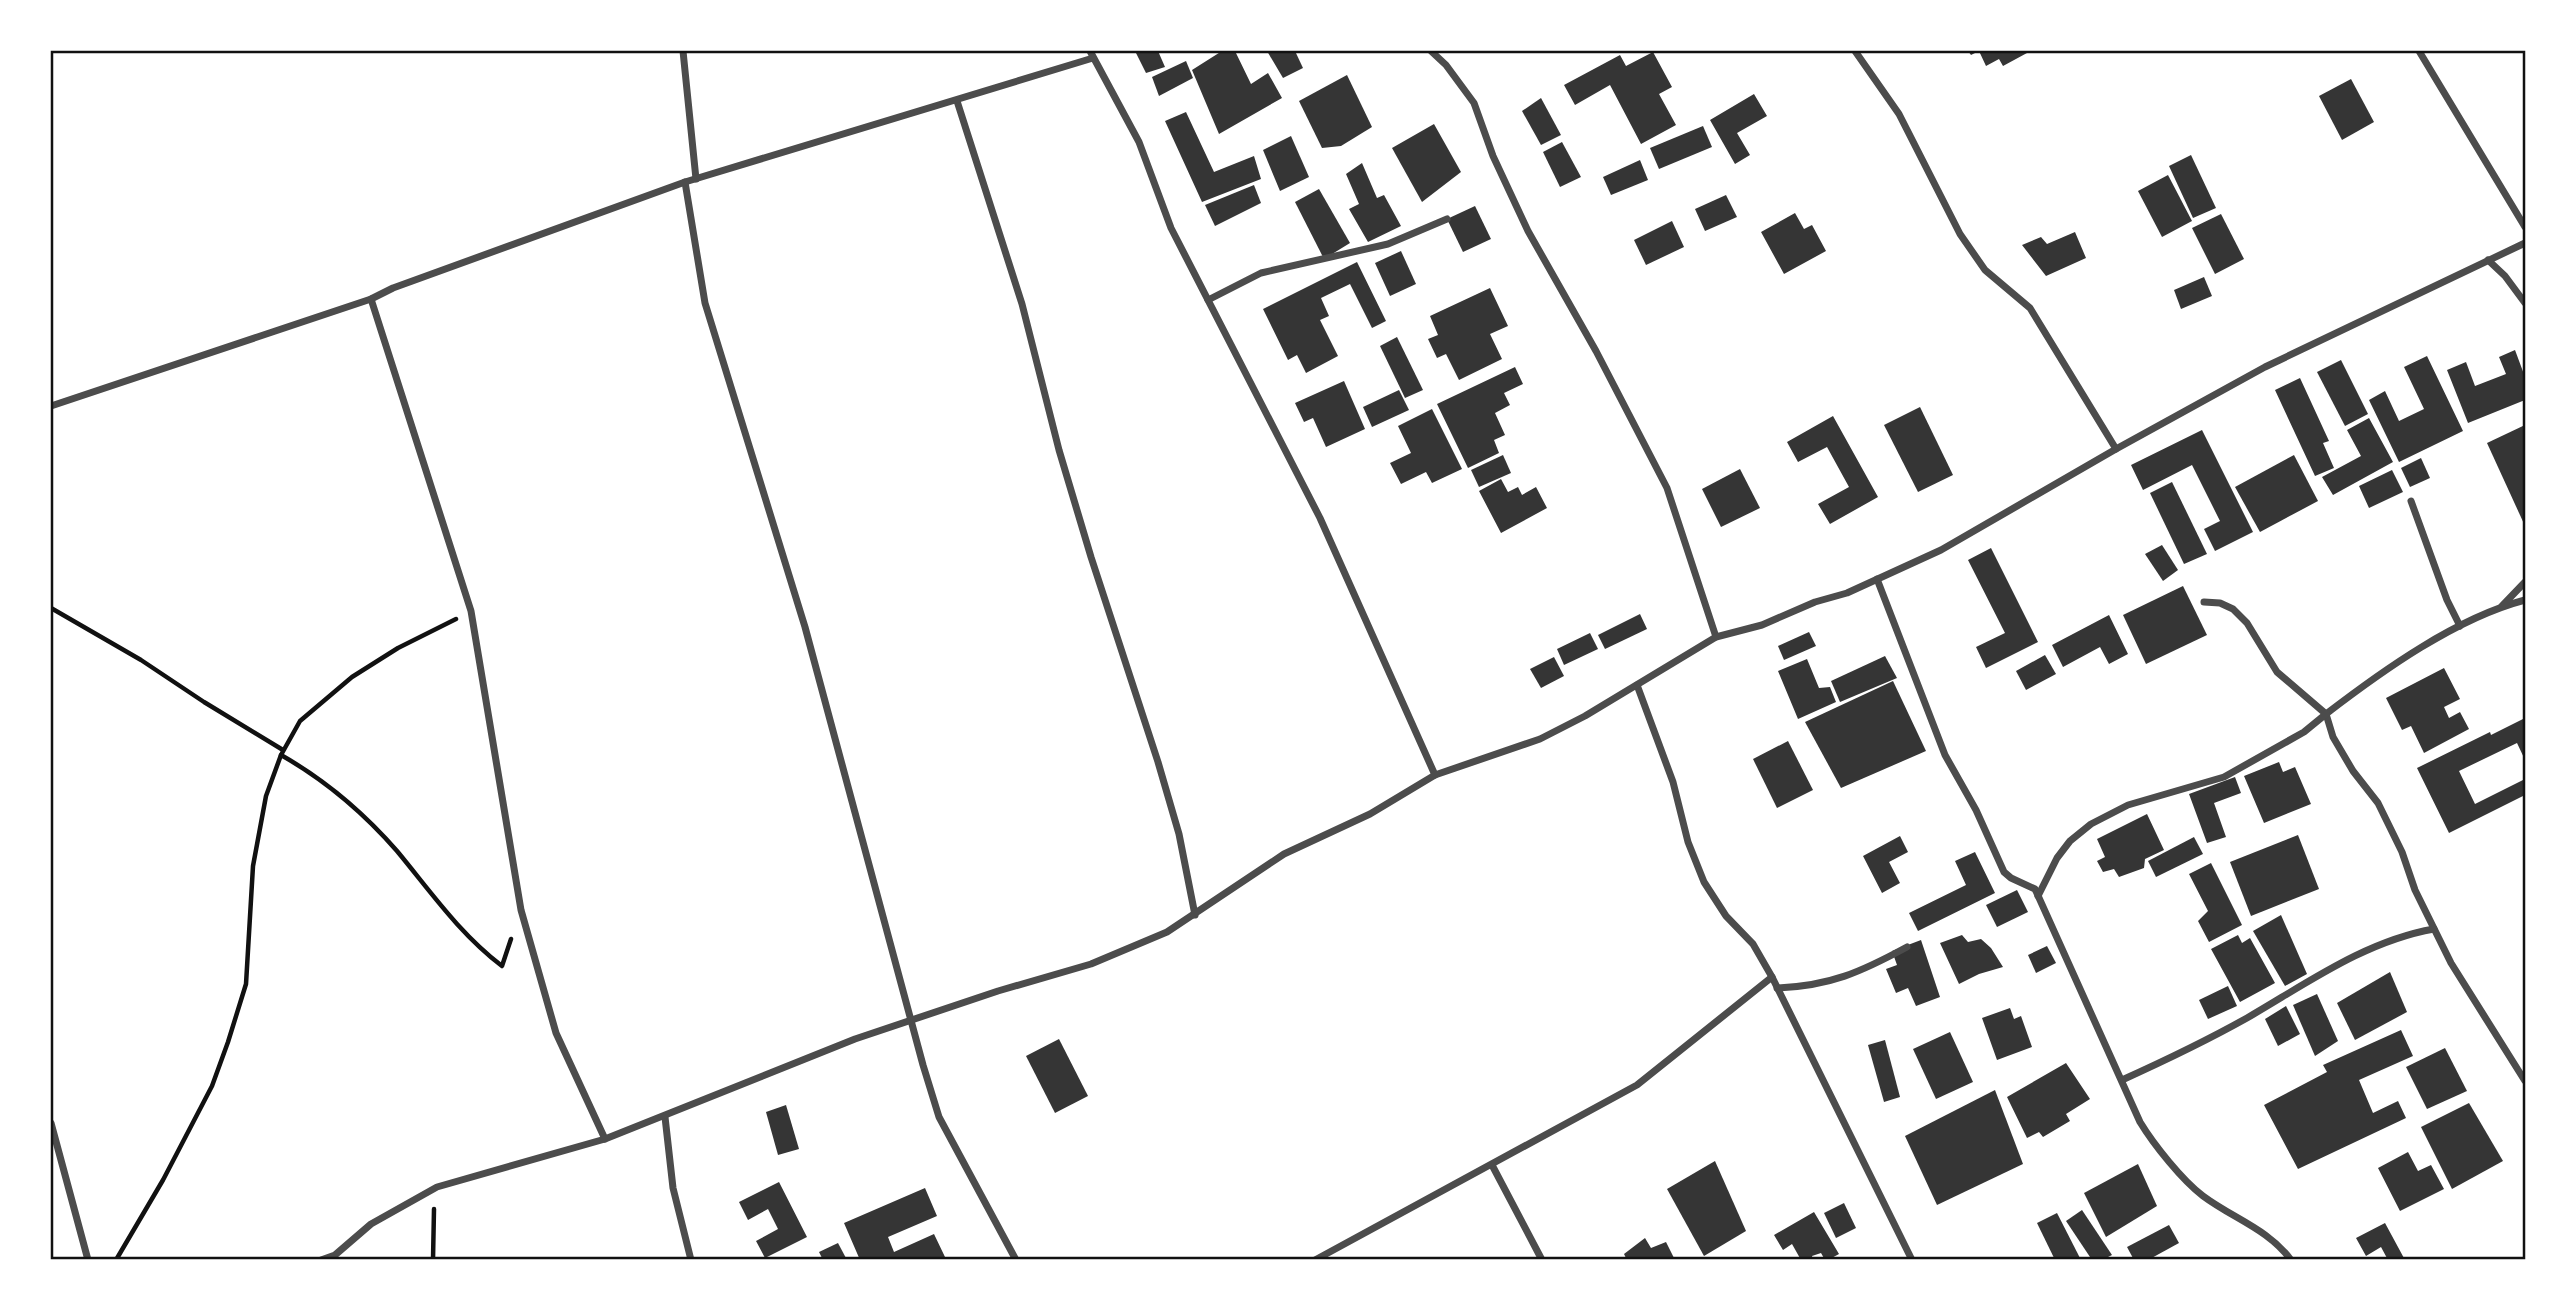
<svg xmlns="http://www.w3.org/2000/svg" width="2576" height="1311" font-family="'Roboto Condensed',sans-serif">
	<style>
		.building { fill: #353535 }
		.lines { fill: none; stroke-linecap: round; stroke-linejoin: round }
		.path { stroke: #111; stroke-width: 4.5 }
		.minor { stroke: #4c4c4c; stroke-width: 7 }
		.neatline { fill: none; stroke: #111; stroke-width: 2.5 }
	</style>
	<rect width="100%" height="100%" fill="#fff"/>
	<g class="building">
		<polygon points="1135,51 1158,51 1165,67 1146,73"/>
		<polygon points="1222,51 1235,51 1251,84 1268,73 1282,98 1219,134 1192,70"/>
		<polygon points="1267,51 1295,51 1303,68 1283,78"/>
		<polygon points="1968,51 2026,51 2027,53 2003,66 1999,59 1986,66 1979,51 1971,55"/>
		<polygon points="1653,52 1672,87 1659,94 1676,125 1641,144 1610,85 1575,105 1564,85 1620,55 1626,66"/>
		<polygon points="1186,61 1193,78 1159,96 1152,77"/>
		<polygon points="1347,75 1372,127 1341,146 1322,148 1299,101"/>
		<polygon points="2351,79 2374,122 2342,140 2319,96"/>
		<polygon points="1754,94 1767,116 1737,133 1750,155 1735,164 1710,120"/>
		<polygon points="1541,98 1561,135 1541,145 1522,111"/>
		<polygon points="1186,112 1214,172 1254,156 1261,179 1202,202 1165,121"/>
		<polygon points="1434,124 1461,172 1422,202 1392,148"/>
		<polygon points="1703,126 1712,147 1659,169 1650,148"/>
		<polygon points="1291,136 1309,177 1280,191 1263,150"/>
		<polygon points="1562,142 1581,177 1560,187 1543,152"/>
		<polygon points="2191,155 2216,208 2193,218 2169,166"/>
		<polygon points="1640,160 1648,180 1611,195 1603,177"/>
		<polygon points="1362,163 1377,198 1384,195 1401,226 1368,242 1349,209 1359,204 1346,174"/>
		<polygon points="2168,175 2192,221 2162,237 2138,191"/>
		<polygon points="1254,185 1261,203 1215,226 1205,205"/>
		<polygon points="1319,189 1350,243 1324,259 1295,202"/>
		<polygon points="1726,195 1737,217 1705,231 1695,209"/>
		<polygon points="1475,206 1491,239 1463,252 1447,219"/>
		<polygon points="1795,213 1804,229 1812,225 1826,251 1784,274 1761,232"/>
		<polygon points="2221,214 2244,259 2215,274 2192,228"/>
		<polygon points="1672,221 1684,247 1646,265 1634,240"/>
		<polygon points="2075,232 2086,258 2046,276 2022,245 2041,237 2047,244"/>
		<polygon points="1401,251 1416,284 1390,296 1375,263"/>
		<polygon points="1357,262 1386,321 1372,328 1350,284 1321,298 1329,316 1320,320 1338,356 1306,373 1297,355 1288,360 1263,309"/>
		<polygon points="2204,277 2212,296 2181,309 2174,290"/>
		<polygon points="1490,288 1508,326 1490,334 1502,359 1459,380 1446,354 1437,358 1428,339 1438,335 1430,316"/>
		<polygon points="1397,337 1423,390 1405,398 1380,346"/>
		<polygon points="2515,350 2525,377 2525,400 2468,423 2447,370 2466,362 2475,386 2506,374 2499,357"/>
		<polygon points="2427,356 2463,431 2399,462 2369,400 2385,391 2399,421 2424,409 2404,367"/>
		<polygon points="2341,360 2368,414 2345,426 2317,372"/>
		<polygon points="1515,367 1523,384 1504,393 1510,405 1495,413 1505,435 1494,440 1499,453 1468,468 1437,404"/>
		<polygon points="2300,378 2329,441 2323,443 2334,468 2315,476 2275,390"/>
		<polygon points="1344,381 1365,429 1326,447 1313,418 1304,422 1295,403"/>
		<polygon points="1399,390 1409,410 1372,427 1363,407"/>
		<polygon points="1920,407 1953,475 1918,492 1884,425"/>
		<polygon points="1432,409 1462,469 1432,483 1426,472 1401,484 1390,463 1411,453 1398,426"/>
		<polygon points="1833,416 1878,497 1830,524 1818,504 1849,487 1827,447 1798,462 1787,442"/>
		<polygon points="2369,418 2393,462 2333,495 2322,477 2361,456 2347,430"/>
		<polygon points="2525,425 2525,526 2487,443"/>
		<polygon points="2202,430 2253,532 2215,551 2204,529 2220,521 2192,465 2143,490 2131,465"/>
		<polygon points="1503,455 1511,473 1479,487 1471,470"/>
		<polygon points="2294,455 2318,501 2260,532 2235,487"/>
		<polygon points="2421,458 2430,478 2410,487 2401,468"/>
		<polygon points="1740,469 1760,508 1721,527 1702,489"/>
		<polygon points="2392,470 2403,492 2369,508 2359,486"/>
		<polygon points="1501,479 1508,492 1518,487 1522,495 1536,487 1547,508 1501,533 1479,491"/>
		<polygon points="2172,482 2207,554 2184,564 2150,493"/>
		<polygon points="2162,545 2178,570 2163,581 2145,554"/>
		<polygon points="1991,548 2038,642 1986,668 1976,647 2005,633 1968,560"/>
		<polygon points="2183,586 2207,635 2146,664 2123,615"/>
		<polygon points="1640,614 1647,629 1605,649 1598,635"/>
		<polygon points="2109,615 2128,654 2109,664 2100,647 2063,667 2052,645"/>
		<polygon points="1809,632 1816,646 1784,660 1778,646"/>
		<polygon points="1590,633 1598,649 1564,665 1557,649"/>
		<polygon points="2045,655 2056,674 2026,690 2016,671"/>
		<polygon points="1885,656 1897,678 1840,702 1831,681"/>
		<polygon points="1554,657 1564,676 1541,688 1530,669"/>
		<polygon points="1807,659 1819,688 1830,687 1836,702 1798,719 1778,671"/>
		<polygon points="2444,668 2460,699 2444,707 2449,718 2460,712 2469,729 2424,753 2411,726 2402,730 2386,698"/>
		<polygon points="1893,681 1926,751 1841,788 1805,722"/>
		<polygon points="2525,718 2525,760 2517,743 2459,771 2475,804 2525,779 2525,795 2449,833 2417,768 2490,732 2491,735"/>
		<polygon points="1788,741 1813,790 1777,808 1753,759"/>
		<polygon points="2279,762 2283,772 2295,767 2311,804 2264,823 2244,776"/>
		<polygon points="2235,777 2241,793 2214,803 2226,837 2207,843 2189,794"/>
		<polygon points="2147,814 2164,850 2145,859 2144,868 2119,877 2114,869 2103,872 2097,861 2105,857 2097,839"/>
		<polygon points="2298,835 2319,889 2251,916 2230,862"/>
		<polygon points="1900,836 1908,852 1889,862 1900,883 1882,893 1863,856"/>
		<polygon points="2194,837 2203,854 2156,877 2148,861"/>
		<polygon points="1975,852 1995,893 1918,931 1909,913 1966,885 1955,861"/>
		<polygon points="2211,863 2242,925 2209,942 2198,921 2208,911 2189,874"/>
		<polygon points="2017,890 2028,912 1997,927 1986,905"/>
		<polygon points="2281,915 2307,974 2285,986 2253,931"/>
		<polygon points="1962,935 1968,942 1981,939 1991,948 2003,967 1979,974 1959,984 1940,943"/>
		<polygon points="2238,935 2242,943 2250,938 2275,983 2240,1002 2211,949"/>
		<polygon points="1921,940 1940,997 1916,1006 1908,988 1896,993 1886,969 1897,965 1892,951"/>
		<polygon points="2047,946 2056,963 2036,973 2028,955"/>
		<polygon points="2390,972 2407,1012 2355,1040 2337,1003"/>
		<polygon points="2228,986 2237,1006 2208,1019 2199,1000"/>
		<polygon points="2317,994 2338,1041 2315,1056 2293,1005"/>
		<polygon points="2286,1006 2300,1034 2278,1046 2265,1019"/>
		<polygon points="2010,1008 2014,1019 2021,1016 2032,1047 1997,1060 1982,1018"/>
		<polygon points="2401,1030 2413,1056 2359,1080 2373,1113 2398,1101 2406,1118 2298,1169 2264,1105 2327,1072 2323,1065"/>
		<polygon points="1950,1032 1973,1082 1936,1099 1913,1049"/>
		<polygon points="1059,1039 1088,1096 1055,1113 1026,1056"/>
		<polygon points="1885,1040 1900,1097 1884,1102 1868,1045"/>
		<polygon points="2445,1048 2467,1091 2427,1109 2406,1067"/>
		<polygon points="2066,1063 2090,1099 2066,1114 2070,1121 2043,1137 2039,1132 2027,1138 2007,1097"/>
		<polygon points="1995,1090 2023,1164 1937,1205 1905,1136"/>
		<polygon points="2469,1103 2503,1161 2452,1189 2421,1127"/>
		<polygon points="786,1105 799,1149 778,1155 766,1112"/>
		<polygon points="2408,1152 2418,1171 2431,1165 2444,1189 2400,1211 2378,1168"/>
		<polygon points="1715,1161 1746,1231 1704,1256 1667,1189"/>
		<polygon points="2138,1164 2157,1206 2106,1237 2084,1193"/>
		<polygon points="779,1182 807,1237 765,1258 756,1241 778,1229 768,1209 748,1220 739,1202"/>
		<polygon points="925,1188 937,1216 888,1237 894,1252 934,1234 945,1257 938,1260 860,1260 844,1223"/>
		<polygon points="1844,1203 1856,1228 1836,1238 1824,1213"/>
		<polygon points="2082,1210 2112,1255 2102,1260 2092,1260 2066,1221"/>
		<polygon points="1814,1212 1839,1254 1828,1260 1825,1260 1821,1253 1812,1256 1813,1260 1801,1260 1792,1244 1783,1250 1774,1235"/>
		<polygon points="2057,1213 2081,1260 2055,1260 2037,1223"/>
		<polygon points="2385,1223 2405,1260 2388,1260 2381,1247 2366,1256 2356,1238"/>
		<polygon points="2169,1225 2179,1243 2148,1260 2134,1260 2127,1247"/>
		<polygon points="1645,1238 1651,1248 1666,1242 1675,1260 1627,1260 1624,1254"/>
		<polygon points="838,1243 847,1260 823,1260 819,1252"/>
	</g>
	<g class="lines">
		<g class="path">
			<polyline points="51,608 141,660 204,702 283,750"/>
			<path d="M281 755C325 780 363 812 397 851 431 892 459 933 502 966L511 939"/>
			<polyline points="116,1260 163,1180 212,1086 228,1042 246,984 253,866 266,796 281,755 300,721 352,677 398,648 456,619"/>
			<polyline points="433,1260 434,1209"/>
		</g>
		<g class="minor">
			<polyline points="683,51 696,179"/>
			<polyline points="1090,51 1139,142 1171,228 1320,518 1435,775"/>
			<polyline points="1431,51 1446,65 1474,103 1493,156 1528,231 1596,351 1667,488 1716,637"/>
			<polyline points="1855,51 1899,114 1960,234 1985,270 2030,308 2116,449"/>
			<polyline points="2419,51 2525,227"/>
			<polyline points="957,101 1022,304 1059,450 1091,557 1158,762 1179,834 1195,915"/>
			<polyline points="685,182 705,303 805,627 923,1065 939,1117 1016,1260"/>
			<polyline points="2488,260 2505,276 2525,303"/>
			<polyline points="371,299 471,611 521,910 556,1033 605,1139"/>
			<polyline points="1208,300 1261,273 1388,244 1447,219"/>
			<polyline points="51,406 371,299 393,288 685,182 1093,58"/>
			<polyline points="2411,501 2447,600 2460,626"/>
			<path d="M1877 579 1945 755 1976 810 2004 872 2011 878 2035 889 2140 1122C2154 1145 2182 1180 2203 1196 2234 1219 2268 1229 2291 1260"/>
			<path d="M2525 600C2456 618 2382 671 2326 714L2333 737 2353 771 2378 803 2402 852 2415 890 2451 963 2525 1081"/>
			<polyline points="2502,606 2525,582"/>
			<polyline points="1637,685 1673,782 1688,842 1704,882 1726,916 1753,944 1772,977 1912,1260"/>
			<polyline points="2038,896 2057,858 2070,841 2091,824 2128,805 2224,777 2304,732 2326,714 2277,672 2247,623 2233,609 2220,603 2204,602"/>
			<path d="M1777 988C1830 986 1861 972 1907 947"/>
			<path d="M2122 1080C2164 1061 2206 1041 2247 1018 2306 984 2365 941 2434 929"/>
			<polyline points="665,1117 673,1188 691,1260"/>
			<polyline points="51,1123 88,1260"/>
			<polyline points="1492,1165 1542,1260"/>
			<polyline points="321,1260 335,1255 371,1224 437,1187 605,1139 855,1039 998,991 1091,964 1167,932 1284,854 1370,814 1435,775 1540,739 1585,716 1716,637 1762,625 1815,602 1847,593 1941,550 2116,449 2265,367 2525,243"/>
			<polyline points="1315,1260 1637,1085 1772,977"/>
		</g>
	</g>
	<rect width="2576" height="1311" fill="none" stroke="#ffffff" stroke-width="105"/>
	<rect x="52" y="52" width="2472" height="1206" class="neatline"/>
</svg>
